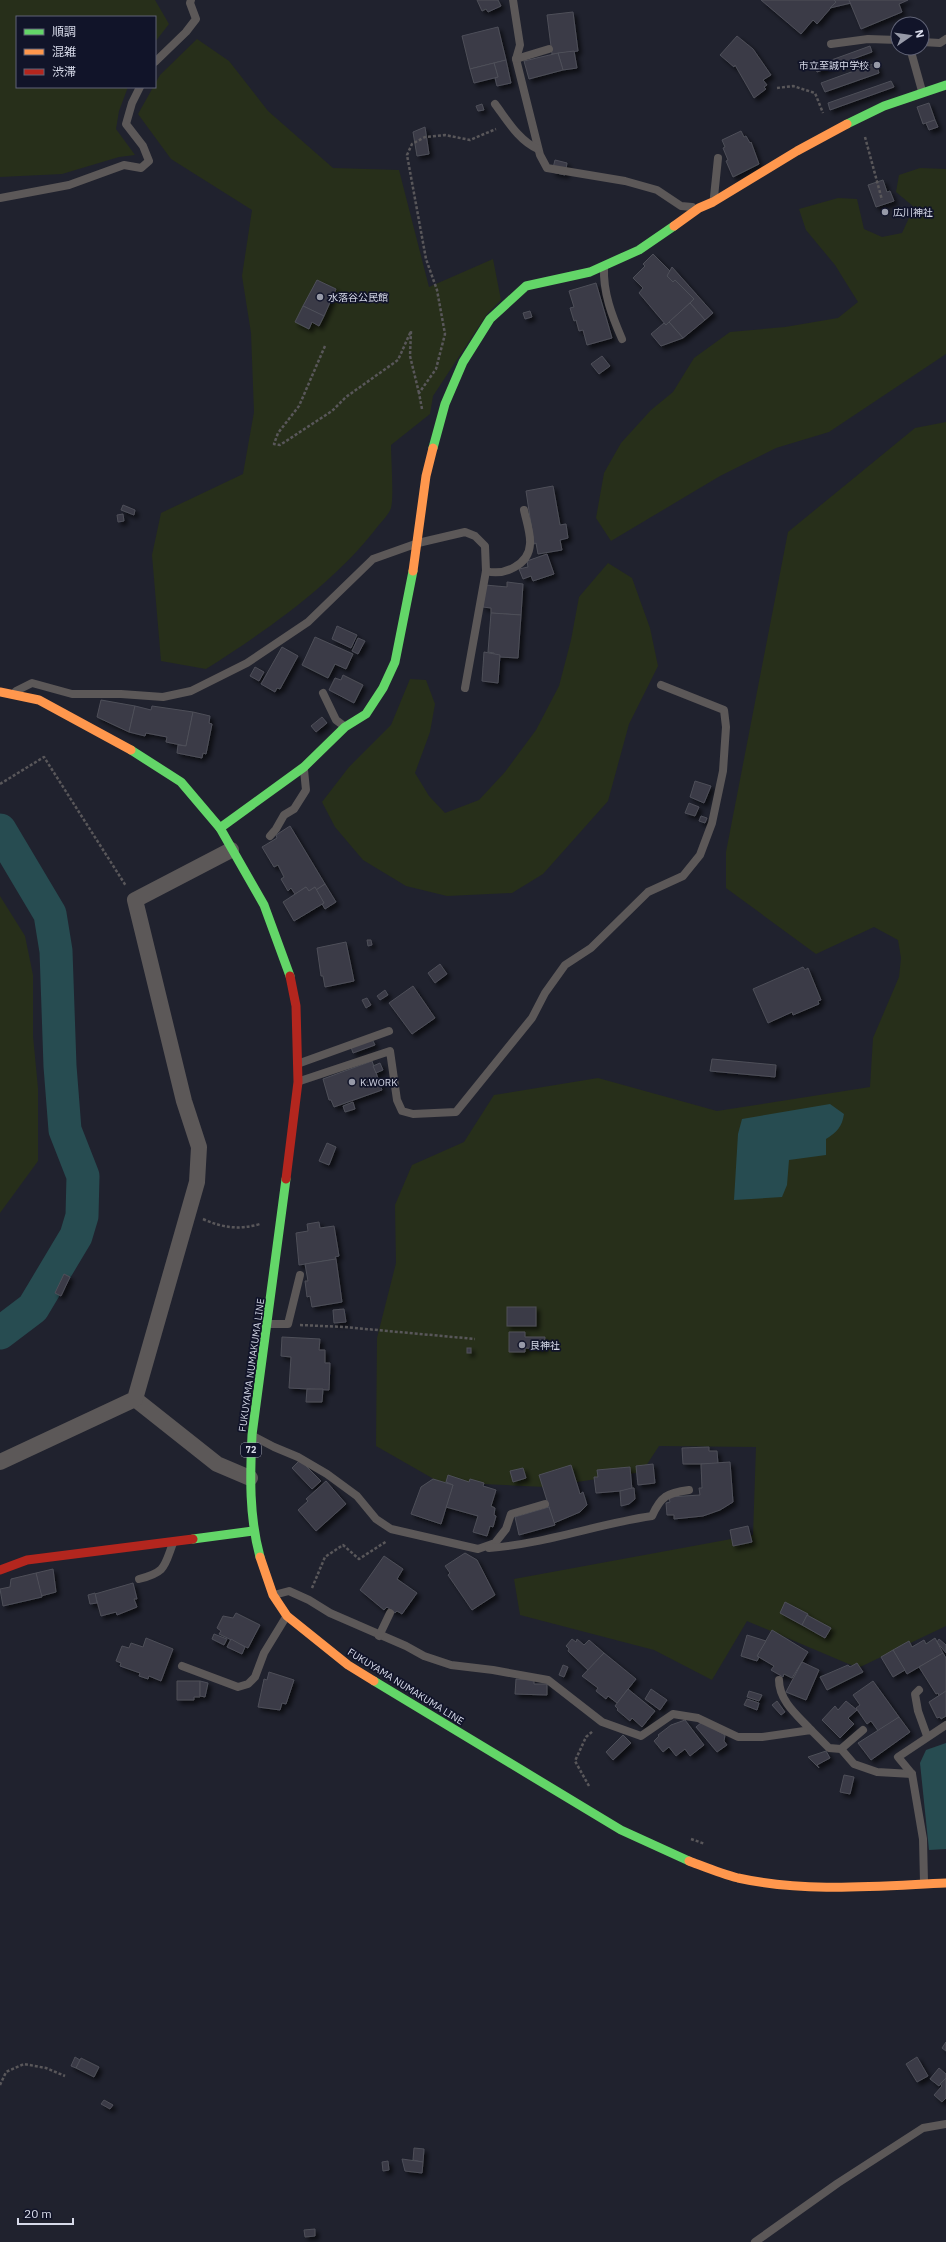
<svg xmlns="http://www.w3.org/2000/svg" width="946" height="2242" font-family="'IBM Plex Sans','Noto Sans JP',sans-serif">
	<style>
		.green { fill: #272f1a }
		.water { fill: #274c51 }
		.lines { fill: none; stroke-linecap: round; stroke-linejoin: round }
		.river { stroke: #274c51; stroke-width: 33 }
		.building { fill: #3a3a46; stroke: #4e4f59; filter: url(#shadow) }
		.path { stroke: #59575a; stroke-width: 2.5; stroke-dasharray: 3 2; stroke-linecap: butt }
		.lane { stroke: #5c5858; stroke-width: 8 }
		.street { stroke: #5c5858; stroke-width: 16 }
		.fast { stroke: #63d668; stroke-width: 9 }
		.slow { stroke: #ff974d; stroke-width: 9 }
		.jam { stroke: #b3261e; stroke-width: 9 }
		.poi-dot { fill: #979aa8; stroke: #111429; stroke-width: 1.5 }
		.labels { text-anchor: middle; stroke-width: 3.5; stroke-linejoin: round; paint-order: stroke }
		.shield { fill: #111429; stroke: #9c9faf; stroke-width: 1 }
		.shield-label { font-size: 9px; font-weight: bold; fill: #d7dae9 }
		.poi-label { font-size: 10px; fill: #d7dae9; stroke: #111429; text-anchor: start }
		.street-label { font-size: 10px; fill: #d7dae9; stroke: #111429 }
	</style>
	<defs>
		<filter id="shadow"><feDropShadow dx="3.5" dy="3.5" stdDeviation="2" flood-color="#0009"/></filter>
	</defs>
	<rect width="100%" height="100%" fill="#20222e"/>
	<g class="green">
		<polygon points="0,0 155,0 169,24 155,42 155,17 17,17 17,87 128,87 119,111 116,129 135,155 119,157 62,174 0,177"/>
		<path d="M197 39 229 61 268 111 333 168 399 170 429 287 493 259 501 300 487 314 433 396 430 414 391 445C391 458 394 498 391 508 389 514 382 521 378 526 335 583 266 631 206 669L161 661 152 555 161 513 243 474 254 412 251 333 242 276 252 210 171 159 138 114 160 75Z"/>
		<polygon points="920,168 946,169 946,354 829,432 776,448 720,476 611,541 596,518 604,473 621,443 651,410 673,392 694,358 730,332 785,327 838,318 858,302 835,265 806,230 799,209 838,198 857,199 864,229 882,237 902,233 914,207 896,192 899,175"/>
		<polygon points="946,422 946,1626 858,1668 747,1621 712,1680 654,1650 520,1615 514,1579 753,1535 756,1447 659,1446 642,1472 545,1487 439,1482 376,1446 377,1338 396,1263 395,1205 412,1165 464,1142 494,1095 598,1078 717,1111 870,1087 873,1038 899,977 901,958 898,940 874,927 816,954 726,888 726,852 788,532 915,428"/>
		<polygon points="608,563 632,578 650,628 658,666 629,724 608,801 543,874 512,893 447,896 406,886 363,860 335,827 322,802 349,767 391,725 410,679 426,680 435,704 430,732 415,773 429,796 445,813 479,800 505,772 536,730 559,686 571,640 579,597"/>
		<polygon points="0,896 25,936 33,975 33,1036 38,1088 38,1161 0,1213"/>
	</g>
	<g class="water">
		<path d="M830 1104 844 1114C842 1127 837 1132 826 1139V1155L789 1160 787 1185 782 1197 734 1200 738 1134 742 1119Z"/>
		<polygon points="946,1743 946,1849 929,1850 920,1763 926,1750"/>
	</g>
	<g class="lines">
		<polyline class="river" points="0,830 50,914 56,951 60,1066 65,1130 83,1176 82,1216 76,1236 33,1308 0,1333"/>
	</g>
	<g class="building">
		<polygon points="477,0 498,0 501,6 488,12 486,9 482,11"/>
		<polygon points="761,0 834,0 836,2 817,24 813,20 801,34"/>
		<polygon points="834,0 849,0 851,3 830,8 836,2"/>
		<polygon points="849,0 908,0 899,4 902,12 861,29"/>
		<polygon points="573,12 578,51 552,54 547,15"/>
		<polygon points="498,27 506,60 470,69 462,36"/>
		<polygon points="737,36 753,49 771,75 763,80 767,85 764,87 766,89 754,98 735,65 734,67 720,55"/>
		<polygon points="870,46 872,52 817,72 815,66"/>
		<polygon points="574,51 577,68 563,70 558,53"/>
		<polygon points="558,53 563,70 529,79 524,61"/>
		<polygon points="506,60 511,83 497,86 495,78 498,77 494,63"/>
		<polygon points="494,63 498,77 474,83 470,69"/>
		<polygon points="876,63 879,73 825,92 821,83"/>
		<polygon points="891,81 894,87 830,110 828,103"/>
		<polygon points="929,103 935,120 923,124 917,107"/>
		<polygon points="482,104 484,110 478,111 476,106"/>
		<polygon points="935,120 938,127 929,130 926,123"/>
		<polygon points="425,127 429,154 417,156 413,132"/>
		<polygon points="741,131 744,137 746,136 750,143 751,142 759,164 733,177 726,161 728,160 723,148 725,147 722,140"/>
		<polygon points="555,160 567,163 565,175 552,172"/>
		<polygon points="883,180 887,192 890,191 894,201 876,207 868,185"/>
		<polygon points="653,254 671,272 667,276 673,282 675,280 694,299 666,325 639,293 643,288 633,278 645,266 643,264"/>
		<polygon points="672,267 713,313 705,320 690,303 694,299 675,280 673,282 667,276"/>
		<polygon points="317,280 336,289 324,316 303,306"/>
		<polygon points="596,283 612,338 587,345 583,330 579,331 576,320 574,321 570,308 574,307 569,291"/>
		<polygon points="690,303 705,320 683,338 669,322"/>
		<polygon points="303,306 324,316 319,326 312,322 309,329 295,322"/>
		<polygon points="530,311 532,317 525,319 523,313"/>
		<polygon points="669,322 683,338 661,346 651,334 664,323 666,325"/>
		<polygon points="602,356 610,366 599,374 591,364"/>
		<polygon points="553,486 560,525 566,524 568,538 560,540 562,550 538,554 536,543 534,544 526,491"/>
		<polygon points="123,505 135,510 134,515 121,510"/>
		<polygon points="123,514 124,521 118,522 117,515"/>
		<polygon points="547,554 554,574 533,581 531,576 523,579 519,569 528,567 527,561"/>
		<polygon points="507,582 523,584 521,615 491,613 491,608 483,607 485,585 507,587"/>
		<polygon points="491,613 521,615 518,658 500,657 494,655 494,653 488,652"/>
		<polygon points="337,626 357,635 351,648 332,639"/>
		<polygon points="315,637 353,654 346,669 335,664 328,678 302,665"/>
		<polygon points="358,638 365,641 358,654 352,651"/>
		<polygon points="282,647 298,656 280,689 277,688 275,692 261,684"/>
		<polygon points="484,652 500,655 498,683 482,681"/>
		<polygon points="255,667 264,672 259,681 250,676"/>
		<polygon points="343,675 363,685 354,703 329,690 335,678 341,680"/>
		<polygon points="101,700 135,706 129,732 97,717"/>
		<polygon points="135,706 151,710 152,706 193,712 186,746 166,742 167,737 146,733 145,736 129,732"/>
		<polygon points="193,712 210,716 209,723 212,724 206,754 203,753 202,758 177,753 178,745 186,746"/>
		<polygon points="322,717 327,723 316,732 311,726"/>
		<polygon points="695,781 711,786 704,803 690,797"/>
		<polygon points="689,803 699,807 695,816 685,813"/>
		<polygon points="701,816 707,818 705,823 699,821"/>
		<polygon points="290,826 325,884 316,890 315,887 309,891 306,887 295,894 291,888 288,891 281,879 284,877 278,865 274,867 262,847 277,838 276,835"/>
		<polygon points="325,884 336,902 325,909 322,904 324,903 316,890"/>
		<polygon points="306,887 309,891 315,887 324,903 294,921 283,902"/>
		<polygon points="367,940 371,940 372,945 368,946"/>
		<polygon points="346,942 354,981 325,987 323,976 321,976 317,948"/>
		<polygon points="440,964 447,974 435,983 428,973"/>
		<polygon points="803,967 805,970 808,968 821,1000 818,1001 819,1004 793,1015 792,1012 768,1023 753,989"/>
		<polygon points="413,986 435,1018 412,1034 389,1003"/>
		<polygon points="385,990 388,995 380,1000 377,996"/>
		<polygon points="367,998 371,1005 366,1008 362,1000"/>
		<polygon points="372,1039 375,1045 353,1053 351,1047"/>
		<polygon points="712,1059 776,1065 775,1077 710,1071"/>
		<polygon points="372,1061 382,1090 334,1107 331,1100 329,1100 323,1079"/>
		<polygon points="380,1063 383,1070 376,1073 373,1066"/>
		<polygon points="353,1102 355,1109 345,1112 343,1106"/>
		<polygon points="327,1143 336,1147 329,1165 319,1161"/>
		<polygon points="319,1222 320,1228 334,1226 339,1256 335,1257 336,1259 299,1265 296,1233 308,1231 307,1224"/>
		<polygon points="336,1259 342,1302 312,1307 310,1296 307,1297 305,1281 308,1281 305,1264"/>
		<polygon points="64,1274 70,1277 61,1296 55,1293"/>
		<rect x="507" y="1307" width="29" height="19"/>
		<polygon points="344,1309 346,1322 334,1323 333,1310"/>
		<polygon points="509,1332 525,1332 525,1337 545,1337 544,1349 525,1348 525,1352 509,1352"/>
		<polygon points="282,1337 320,1339 319,1350 325,1350 325,1363 330,1363 329,1390 289,1388 291,1357 281,1356"/>
		<rect x="467" y="1348" width="4" height="5"/>
		<polygon points="307,1389 323,1389 322,1402 306,1402"/>
		<polygon points="709,1447 709,1451 717,1451 718,1464 683,1464 682,1448"/>
		<polygon points="300,1460 321,1481 312,1489 292,1468"/>
		<polygon points="730,1462 733,1502 720,1510 703,1516 674,1519 674,1515 667,1515 666,1503 670,1502 669,1497 700,1495 699,1488 702,1488 701,1464"/>
		<polygon points="653,1464 655,1483 638,1485 636,1466"/>
		<polygon points="571,1465 580,1494 583,1492 587,1505 580,1512 554,1523 539,1475"/>
		<polygon points="630,1467 632,1490 596,1493 594,1477 598,1477 597,1470"/>
		<polygon points="523,1468 526,1478 513,1482 510,1471"/>
		<polygon points="448,1475 469,1482 470,1479 484,1483 483,1486 496,1490 491,1506 495,1508 494,1515 496,1516 493,1527 490,1526 487,1536 473,1532 478,1516 446,1507 453,1485 446,1482"/>
		<polygon points="433,1479 453,1485 441,1524 411,1514 421,1487"/>
		<polygon points="326,1481 346,1504 316,1531 298,1510 308,1501 306,1499"/>
		<polygon points="632,1488 634,1488 635,1499 629,1504 621,1506 620,1491"/>
		<polygon points="549,1507 555,1525 519,1535 515,1517"/>
		<polygon points="748,1526 752,1542 733,1546 730,1530"/>
		<polygon points="465,1553 477,1560 495,1595 472,1610 448,1575 450,1573 445,1566"/>
		<polygon points="384,1556 403,1569 397,1579 417,1593 402,1614 397,1611 395,1613 387,1607 384,1610 360,1590"/>
		<polygon points="53,1569 56,1592 41,1596 36,1573"/>
		<polygon points="36,1573 42,1597 3,1606 0,1589 10,1587 11,1579"/>
		<polygon points="133,1583 137,1599 134,1599 137,1607 117,1615 116,1612 101,1616 95,1594"/>
		<polygon points="95,1593 97,1603 90,1604 88,1595"/>
		<polygon points="785,1602 808,1614 802,1625 780,1613"/>
		<polygon points="236,1613 260,1625 248,1648 219,1634 221,1631 217,1628 223,1616 233,1618"/>
		<polygon points="807,1615 831,1628 825,1638 802,1625"/>
		<polygon points="772,1630 808,1652 792,1678 784,1674 783,1677 771,1670 774,1666 757,1656"/>
		<polygon points="214,1634 227,1639 224,1645 212,1639"/>
		<polygon points="747,1635 766,1641 757,1656 759,1657 757,1661 741,1656"/>
		<polygon points="146,1638 173,1649 161,1681 149,1676 148,1679 139,1676 140,1673 120,1666 121,1663 116,1661 122,1646 129,1648 131,1643 143,1647"/>
		<polygon points="935,1638 943,1653 907,1674 893,1650 909,1641 912,1647 924,1640 926,1644"/>
		<polygon points="231,1639 245,1647 242,1654 227,1647"/>
		<polygon points="572,1639 576,1642 577,1639 584,1645 589,1640 604,1653 589,1671 568,1651 569,1649 566,1646"/>
		<polygon points="939,1639 946,1645 946,1653 937,1642"/>
		<polygon points="893,1650 905,1670 893,1677 881,1657"/>
		<polygon points="604,1653 636,1679 617,1703 608,1696 606,1699 596,1691 598,1688 582,1676"/>
		<polygon points="943,1653 946,1658 946,1691 939,1696 938,1693 936,1694 919,1667"/>
		<polygon points="802,1662 819,1670 806,1700 786,1692"/>
		<polygon points="857,1663 863,1672 827,1690 820,1677 848,1665 850,1667"/>
		<polygon points="563,1665 568,1667 564,1677 559,1675"/>
		<polygon points="269,1672 294,1680 286,1704 282,1703 280,1710 258,1707 264,1679 267,1680"/>
		<polygon points="516,1679 534,1680 534,1684 547,1684 547,1695 515,1694"/>
		<polygon points="177,1681 200,1681 200,1697 194,1697 194,1700 177,1700"/>
		<polygon points="200,1681 208,1683 205,1697 200,1696"/>
		<polygon points="873,1681 899,1717 879,1732 871,1721 867,1724 856,1708 860,1705 853,1695"/>
		<polygon points="628,1689 655,1711 642,1727 632,1718 630,1721 617,1710 618,1709 615,1706"/>
		<polygon points="651,1689 667,1700 660,1710 645,1699"/>
		<polygon points="749,1691 762,1695 759,1701 747,1697"/>
		<polygon points="946,1691 946,1716 941,1719 940,1717 937,1718 929,1702"/>
		<polygon points="747,1699 759,1703 757,1710 744,1705"/>
		<polygon points="777,1701 785,1712 781,1715 772,1705"/>
		<polygon points="846,1701 857,1710 848,1718 854,1724 840,1738 822,1720 835,1706 838,1710"/>
		<polygon points="899,1717 910,1732 871,1760 858,1743"/>
		<polygon points="685,1720 704,1745 690,1756 685,1749 676,1756 669,1747 663,1752 654,1741 659,1736 658,1735 671,1725"/>
		<polygon points="702,1722 725,1735 724,1741 727,1745 717,1752 696,1727"/>
		<polygon points="623,1735 631,1743 613,1760 606,1752"/>
		<polygon points="826,1751 830,1758 817,1765 819,1768 808,1757"/>
		<polygon points="844,1775 854,1777 850,1794 840,1792"/>
		<polygon points="946,2042 946,2051 942,2048"/>
		<polygon points="75,2057 80,2060 76,2068 71,2066"/>
		<polygon points="917,2057 928,2076 917,2082 906,2064"/>
		<polygon points="81,2058 99,2067 94,2077 76,2068"/>
		<polygon points="939,2068 946,2074 946,2078 939,2086 930,2079"/>
		<polygon points="946,2078 946,2098 942,2102 934,2095 942,2086 940,2084"/>
		<polygon points="104,2100 113,2105 110,2109 101,2104"/>
		<polygon points="414,2148 424,2149 423,2162 413,2160"/>
		<polygon points="402,2159 423,2162 422,2173 405,2171"/>
		<polygon points="388,2161 389,2170 383,2171 382,2162"/>
		<polygon points="315,2229 315,2236 305,2237 304,2230"/>
	</g>
	<g class="lines">
		<g class="path">
			<polyline points="777,88 793,86 815,93 823,113"/>
			<polyline points="865,137 882,200"/>
			<polyline points="325,346 299,406 278,433 274,444 280,445 332,411 346,397 398,360 411,331 410,356 419,393"/>
			<polyline points="422,409 419,393 436,369 445,334 437,290 426,259 407,155 412,144 425,137 445,135 470,140 496,129"/>
			<polyline points="0,784 44,757 126,886"/>
			<path d="M203 1219C223 1228 239 1230 260 1224"/>
			<polyline points="300,1325 344,1327 475,1339"/>
			<polyline points="312,1588 325,1557 343,1545 359,1559 387,1541"/>
			<polyline points="589,1786 575,1761 586,1737 593,1731"/>
			<polyline points="691,1839 705,1844"/>
			<polyline points="0,2085 6,2072 24,2064 46,2068 65,2076"/>
		</g>
		<g class="lane">
			<polyline points="513,0 520,45 516,59 540,155 547,168 625,181 657,190 681,206 692,207"/>
			<polyline points="922,42 940,43 946,39"/>
			<polyline points="831,44 868,39 898,40"/>
			<polyline points="910,48 922,91"/>
			<polyline points="516,59 549,49"/>
			<polyline points="155,62 186,32 196,19 190,3 191,0"/>
			<path d="M495 104C507 120 519 141 538 149"/>
			<polyline points="714,197 718,158"/>
			<polyline points="0,198 69,185 124,165 141,168 149,161 143,146 126,124 132,103 140,87"/>
			<path d="M604 267C603 293 612 316 622 339"/>
			<path d="M486 571C504 576 529 565 530 544 531 534 526 520 524 510"/>
			<polyline points="16,691 32,683 72,694 121,694 163,697 191,691 247,663 308,622 373,559 418,543 465,532 475,536 485,546 486,571 465,688"/>
			<polyline points="323,693 336,720 344,726"/>
			<polyline points="270,836 276,829 284,815 294,809 306,790 304,770"/>
			<polyline points="300,1063 389,1031"/>
			<polyline points="300,1081 390,1051 397,1100 402,1111 413,1114 456,1112 532,1018 545,993 565,965 591,948 648,892 683,876 700,855 712,823 723,771 726,727 724,710 661,685"/>
			<polyline points="269,1324 288,1324 300,1275"/>
			<polyline points="253,1436 274,1447 298,1457 327,1474 357,1496 376,1519 391,1529 478,1549 495,1543 506,1529 511,1514 545,1504"/>
			<path d="M489 1548C544 1544 597 1524 652 1516 661 1496 667 1493 689 1490"/>
			<path d="M139 1579C166 1572 164 1567 173 1543"/>
			<polyline points="274,1595 289,1591 309,1600 330,1613 406,1646 424,1656 451,1665 493,1670 548,1680 602,1722 641,1736 673,1714 698,1718 738,1737 762,1737 811,1730 829,1748 841,1749 854,1764 877,1772 912,1774"/>
			<polyline points="379,1636 390,1613"/>
			<polyline points="182,1666 238,1687 248,1684 255,1677 264,1653 286,1617"/>
			<path d="M779 1680C779 1701 798 1716 811 1730"/>
			<polyline points="919,1690 915,1694 918,1711 927,1736"/>
			<polyline points="841,1749 863,1730"/>
			<polyline points="924,1882 923,1839 912,1774 898,1757 946,1725"/>
			<polyline points="755,2242 838,2183 923,2128 946,2124"/>
		</g>
		<g class="street">
			<polyline points="135,1399 217,1464 250,1478"/>
			<polyline points="0,1462 135,1399 197,1182 199,1147 184,1101 135,900 231,850"/>
		</g>
		<g class="fast">
			<polyline points="847,124 884,106 946,85"/>
			<polyline points="433,448 445,404 463,362 490,319 526,286 590,272 639,250 674,226"/>
			<polyline points="131,750 181,782 220,828 264,905 290,976"/>
			<polyline points="220,828 304,767 345,727 366,714 383,688 395,662 413,571"/>
			<polyline points="193,1539 253,1531"/>
			<path d="M260 1557C249 1516 250 1476 252 1435L286 1179"/>
			<polyline points="374,1681 621,1830 689,1861"/>
		</g>
		<g class="slow">
			<polyline points="674,226 699,208 713,202 797,151 847,124"/>
			<polyline points="413,571 426,476 433,448"/>
			<polyline points="0,692 39,700 131,750"/>
			<polyline points="260,1557 273,1595 287,1616 348,1665 374,1681"/>
			<path d="M689 1861C705 1867 722 1874 738 1878 806 1893 878 1886 946 1883"/>
		</g>
		<g class="jam">
			<polyline points="286,1179 298,1082 296,1006 290,976"/>
			<polyline points="0,1570 27,1560 193,1539"/>
		</g>
	</g>
	<g class="poi-dot">
		<circle cx="877" cy="65" r="4"/>
		<circle cx="885" cy="212" r="4"/>
		<circle cx="320" cy="297" r="4"/>
		<circle cx="352" cy="1082" r="4"/>
		<circle cx="522" cy="1345" r="4"/>
	</g>
	<g class="labels">
		<rect class="shield" x="241" y="1443" width="20" height="14" rx="3"/>
		<g class="shield-label">
			<text x="251" y="1453">72</text>
		</g>
		<g class="poi-label">
			<text x="869" y="69" text-anchor="end">市立至誠中学校</text>
			<text x="893" y="216">広川神社</text>
			<text x="328" y="301">水落谷公民館</text>
			<text x="360" y="1086">K.WORK</text>
			<text x="530" y="1349">艮神社</text>
		</g>
		<g class="street-label">
			<text transform="translate(251 1365) rotate(-82)" y="4">FUKUYAMA NUMAKUMA LINE</text>
			<text transform="translate(406 1686) rotate(32)" y="4">FUKUYAMA NUMAKUMA LINE</text>
		</g>
	</g>
	<rect x="16" y="16" width="140" height="72" fill="#111429" stroke="#606376"/>
	<rect x="24" y="29" width="20" height="6" fill="#63d668" stroke="#606376"/>
	<text x="52" y="36" font-size="12" fill="#d7dae9">順調</text>
	<rect x="24" y="49" width="20" height="6" fill="#ff974d" stroke="#606376"/>
	<text x="52" y="56" font-size="12" fill="#d7dae9">混雑</text>
	<rect x="24" y="69" width="20" height="6" fill="#b3261e" stroke="#606376"/>
	<text x="52" y="76" font-size="12" fill="#d7dae9">渋滞</text>
	<g transform="translate(910 36) rotate(77)"><circle r="19" fill="#111429" stroke="#606376"/>
	<path d="M0-3L7 15L0 10L-7 15Z" fill="#979aa8"/>
	<text y="-6" font-size="11" font-weight="bold" text-anchor="middle" fill="#d7dae9">N</text>
	</g>
	<path d="M18 2218v6h55v-6" fill="none" stroke="#d7dae9" stroke-width="2"/>
	<text x="24" y="2218" font-size="12" fill="#d7dae9" stroke="#111429" stroke-width="3" paint-order="stroke">20 m</text>
</svg>
